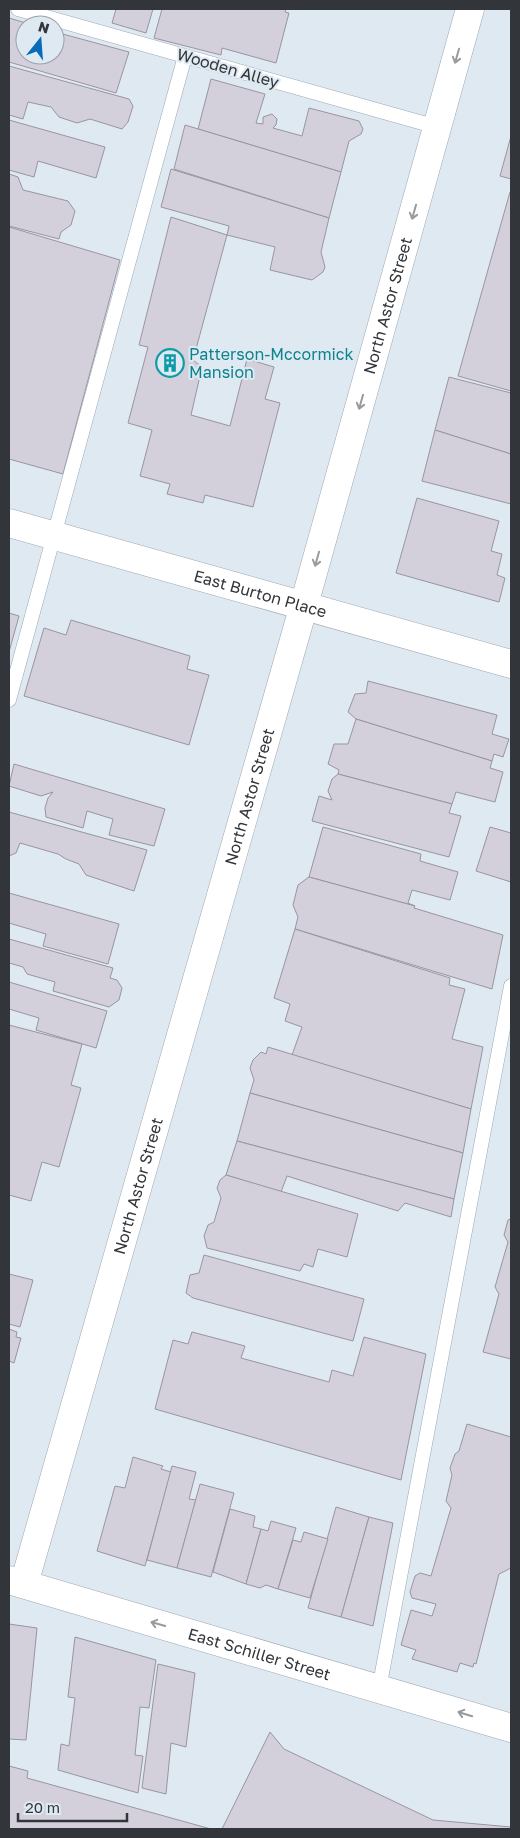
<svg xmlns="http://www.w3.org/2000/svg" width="520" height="1838" font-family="'Golos Text',sans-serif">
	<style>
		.building { fill: #d4d0db; stroke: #9995a0 }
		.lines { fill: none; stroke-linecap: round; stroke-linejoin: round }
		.lane-casing { stroke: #9fa8b1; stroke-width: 15 }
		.street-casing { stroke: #9fa8b1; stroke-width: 29 }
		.lane { stroke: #fff; stroke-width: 14 }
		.street { stroke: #fff; stroke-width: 28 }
		.oneway { stroke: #989a9c }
		.labels { text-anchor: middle; stroke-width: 4; stroke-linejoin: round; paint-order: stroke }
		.street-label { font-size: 16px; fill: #323539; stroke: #dfe9f2 }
		.culture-label { font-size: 16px; fill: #0d838f; stroke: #dfe9f2; text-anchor: start }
	</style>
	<rect width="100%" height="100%" fill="#dfe9f2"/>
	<g class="building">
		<polygon points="116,9 153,9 146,33 112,23"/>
		<polygon points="162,9 286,9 285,12 289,13 276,63 222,48 221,55 154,38"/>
		<polygon points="9,18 33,25 25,25 25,55 55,55 55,27 59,33 129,52 116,93 9,62"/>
		<polygon points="9,66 129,99 133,106 128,122 122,129 90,119 77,123 59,117 51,107 28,102 23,119 9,115"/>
		<polygon points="211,79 265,94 256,123 263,124 263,117 272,114 277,119 276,125 273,128 302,136 309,108 359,121 363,129 361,134 349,141 341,172 198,129"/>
		<polygon points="9,120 105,147 96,178 38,161 34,177 9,170"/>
		<polygon points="185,125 341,172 329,218 174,169"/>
		<polygon points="511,136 511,179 500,176"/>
		<polygon points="171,169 329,218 321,252 325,267 323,272 312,280 270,270 275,247 227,235 229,226 161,207"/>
		<polygon points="9,174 18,177 23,190 68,201 75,211 71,225 61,232 59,239 9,226"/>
		<polygon points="510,192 511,192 511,391 458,376"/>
		<polygon points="171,217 227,235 193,360 202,367 191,415 230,426 247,359 274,367 265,399 280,403 253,507 205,495 203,503 167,494 170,484 140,476 152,430 128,423 148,347 139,345"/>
		<polygon points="9,227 120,260 63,474 9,459"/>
		<polygon points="449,377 511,393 511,454 435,430"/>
		<polygon points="435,430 511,454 511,504 422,481"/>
		<polygon points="417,498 499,521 491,551 502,554 497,575 505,578 499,602 396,573"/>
		<polygon points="9,613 19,616 9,652"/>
		<polygon points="71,620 190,656 187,669 209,675 189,745 24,696 44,628 66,635"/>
		<polygon points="368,681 497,715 492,734 509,739 503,757 494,754 492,761 356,719 348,712 355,694 366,693"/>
		<polygon points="356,719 492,761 490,768 503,772 495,802 456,792 452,804 338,774 339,770 328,764 334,744 348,744"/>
		<polygon points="14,764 165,809 154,846 109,835 113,819 87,811 83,828 46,817 45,808 48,798 53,792 41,796 9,786"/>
		<polygon points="338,774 452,804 449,813 461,816 449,857 312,821 319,796 332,800 328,791 332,779"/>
		<polygon points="9,812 147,850 134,891 86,875 79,864 66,859 58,854 20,843 16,853 9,856"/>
		<polygon points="323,827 421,854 420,861 458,872 450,900 412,890 408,903 415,906 309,877"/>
		<polygon points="490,827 511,833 511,882 476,871"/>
		<polygon points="309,877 415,906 414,908 503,935 492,989 295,929 298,917 293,905 298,885"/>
		<polygon points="9,893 119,924 108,964 43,946 46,934 9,923"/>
		<polygon points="295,929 450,978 449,985 465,989 452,1039 483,1047 471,1109 292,1055 302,1027 285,1021 290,1004 274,998"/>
		<polygon points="9,939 113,968 110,978 117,980 122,988 119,1000 109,1007 53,991 55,982 27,974 23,967 9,963"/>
		<polygon points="9,982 107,1011 96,1048 36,1030 39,1018 9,1009"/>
		<polygon points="9,1025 82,1044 71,1085 81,1088 59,1167 42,1162 31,1201 9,1195"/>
		<polygon points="268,1047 471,1109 463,1153 250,1093 254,1080 250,1068 253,1060 261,1052 266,1054"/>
		<polygon points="250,1093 463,1153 454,1199 237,1141"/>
		<polygon points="237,1141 454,1199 451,1217 405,1203 398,1211 287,1176 281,1192 226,1175"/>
		<polygon points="226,1175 358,1214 347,1257 318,1249 313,1267 304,1264 300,1271 207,1248 204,1236 208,1225 214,1222 221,1198 217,1188 220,1180"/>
		<polygon points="511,1219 511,1359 483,1352 499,1294 495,1287 508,1242 504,1235 508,1220"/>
		<polygon points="204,1255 364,1299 353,1341 193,1298 186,1293 190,1275 199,1273"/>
		<polygon points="9,1274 33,1280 20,1327 9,1324"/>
		<polygon points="9,1329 17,1332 16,1337 21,1338 14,1363 9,1361"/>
		<polygon points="192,1332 245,1346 241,1358 329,1382 332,1370 353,1376 364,1337 426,1354 401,1480 155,1409 173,1340 188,1344"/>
		<polygon points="467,1424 511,1437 511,1568 499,1574 476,1664 474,1663 473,1667 460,1663 457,1672 412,1659 416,1650 401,1645 411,1610 432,1616 436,1604 412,1598 410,1592 415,1576 420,1573 431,1576 451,1508 446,1501 452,1475 450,1468 455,1454 459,1451"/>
		<polygon points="133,1457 163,1466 161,1469 171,1472 145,1566 97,1551 115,1486 125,1488"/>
		<polygon points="172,1466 196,1472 189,1499 196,1500 177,1568 147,1560"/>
		<polygon points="200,1484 234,1493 211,1577 177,1568"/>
		<polygon points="336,1507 369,1517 341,1617 308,1608"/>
		<polygon points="230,1509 255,1516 253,1527 261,1529 246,1584 213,1572"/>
		<polygon points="369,1517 393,1523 373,1626 341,1617"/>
		<polygon points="271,1521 296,1528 278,1589 266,1585 260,1588 246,1584 261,1529 268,1531"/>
		<polygon points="304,1532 328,1539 310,1598 278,1589 293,1540 301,1542"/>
		<polygon points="9,1624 37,1628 26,1740 9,1739"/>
		<polygon points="75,1637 156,1660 149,1708 140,1707 135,1755 143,1756 138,1793 58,1770 61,1744 69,1746 75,1698 68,1697"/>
		<polygon points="158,1664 195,1673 186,1747 171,1743 166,1794 142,1788"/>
		<polygon points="270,1732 284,1749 433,1820 511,1827 511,1829 222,1829"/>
		<polygon points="9,1766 28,1771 27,1778 211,1829 9,1829"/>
	</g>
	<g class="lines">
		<defs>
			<g id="lane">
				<polyline points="18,9 437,127"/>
				<polyline points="9,700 185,56"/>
				<polyline points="379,1689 511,986"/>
			</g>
			<g id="street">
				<path id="s1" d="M9 523 511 664"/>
				<path id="s2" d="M9 1580 511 1728"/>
				<path id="s3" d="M24 1584 304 605 470 9"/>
			</g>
		</defs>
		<use href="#lane" class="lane-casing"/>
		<use href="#street" class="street-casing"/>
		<use href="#lane" class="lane"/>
		<use href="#street" class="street"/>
	</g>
	<defs><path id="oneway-shaft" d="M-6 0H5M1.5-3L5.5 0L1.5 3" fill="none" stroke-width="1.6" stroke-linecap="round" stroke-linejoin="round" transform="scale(1.25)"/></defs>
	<g class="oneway">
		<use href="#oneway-shaft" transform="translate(457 56) rotate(106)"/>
		<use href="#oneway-shaft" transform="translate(414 212) rotate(106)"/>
		<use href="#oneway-shaft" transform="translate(361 402) rotate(106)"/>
		<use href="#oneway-shaft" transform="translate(317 559) rotate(106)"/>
		<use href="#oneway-shaft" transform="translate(158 1624) rotate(-164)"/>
		<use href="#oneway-shaft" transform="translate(465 1714) rotate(-163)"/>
	</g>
	<defs>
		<symbol id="building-ring" viewBox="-11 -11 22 22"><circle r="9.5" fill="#dfe9f2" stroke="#0f9aa8" stroke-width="1.5"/><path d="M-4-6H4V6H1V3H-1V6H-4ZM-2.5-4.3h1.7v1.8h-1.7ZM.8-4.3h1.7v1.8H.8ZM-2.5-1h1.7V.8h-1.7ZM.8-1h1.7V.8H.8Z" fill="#0f9aa8"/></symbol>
	</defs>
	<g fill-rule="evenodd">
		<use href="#building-ring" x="154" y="347" width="32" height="32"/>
	</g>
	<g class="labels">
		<g class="street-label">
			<text transform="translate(228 68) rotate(16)" y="6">Wooden Alley</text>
			<text dy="6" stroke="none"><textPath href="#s3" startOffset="1329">North Astor Street</textPath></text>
			<text dy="6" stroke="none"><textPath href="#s1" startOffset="261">East Burton Place</textPath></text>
			<text dy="6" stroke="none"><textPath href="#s3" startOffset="819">North Astor Street</textPath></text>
			<text dy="6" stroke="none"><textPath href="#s3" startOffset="414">North Astor Street</textPath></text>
			<text dy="6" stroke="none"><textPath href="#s2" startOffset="261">East Schiller Street</textPath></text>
		</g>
		<g class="culture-label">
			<text x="189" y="360">Patterson-Mccormick<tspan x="189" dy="18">Mansion</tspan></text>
		</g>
	</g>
	<rect width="520" height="1838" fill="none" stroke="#323539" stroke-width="20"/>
	<g transform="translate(40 40) rotate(17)"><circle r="24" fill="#dfe9f2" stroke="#9aa1a8"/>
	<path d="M0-4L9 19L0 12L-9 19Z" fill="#096ab7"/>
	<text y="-8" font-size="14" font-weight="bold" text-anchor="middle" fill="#323539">N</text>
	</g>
	<path d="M18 1813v8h109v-8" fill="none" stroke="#323539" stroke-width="2.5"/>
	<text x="25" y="1813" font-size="15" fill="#323539" stroke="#dfe9f2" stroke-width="4" paint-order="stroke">20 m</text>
</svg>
